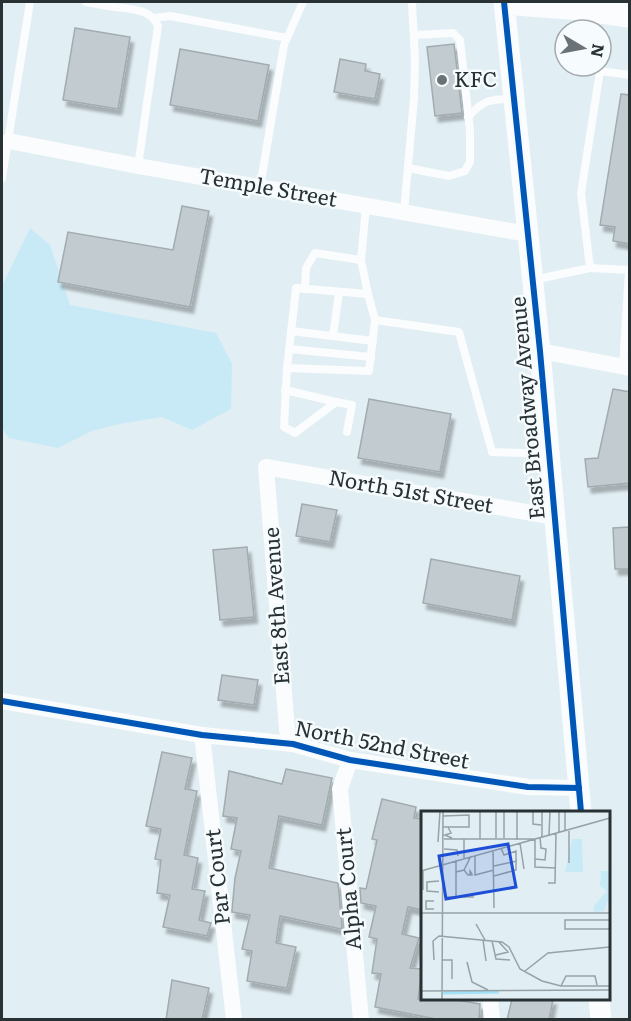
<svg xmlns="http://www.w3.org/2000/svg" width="631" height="1021" font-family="Literata,serif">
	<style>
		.green { fill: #c8eaf7 }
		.building { fill: #c2ccd0; stroke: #a2abaf; stroke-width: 1.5; filter: url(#shadow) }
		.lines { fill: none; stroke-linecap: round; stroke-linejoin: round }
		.service { stroke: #fafcfd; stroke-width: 8 }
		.minor { stroke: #fafcfd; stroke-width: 16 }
		.tertiary { stroke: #fafcfd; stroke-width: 21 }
		.primary { stroke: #fafcfd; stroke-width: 26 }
		.cycleway-casing { stroke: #f6fbfd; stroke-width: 10 }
		.cycleway { stroke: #0057b8; stroke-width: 6 }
		.poi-dot { fill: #697377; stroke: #f6fbfd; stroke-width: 2 }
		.labels { text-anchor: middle; stroke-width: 5; stroke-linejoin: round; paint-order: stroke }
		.poi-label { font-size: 21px; fill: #283134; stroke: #f6fbfd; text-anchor: start }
		.street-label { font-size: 21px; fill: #283134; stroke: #f6fbfd }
		.inset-river { fill: none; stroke: #a2e1f8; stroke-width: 3 }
		.inset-road { fill: none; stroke: #97a2a7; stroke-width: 1.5 }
		.view { fill: #1d4ed8; fill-opacity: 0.15; stroke: #1d4ed8; stroke-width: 3 }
		.inset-edge { fill: none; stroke: #283134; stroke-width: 3 }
	</style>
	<defs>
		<filter id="shadow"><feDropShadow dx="3.5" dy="6" stdDeviation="1.5" flood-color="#0004"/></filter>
	</defs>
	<rect width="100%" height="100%" fill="#e1eef3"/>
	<polygon class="green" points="30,228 50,245 70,305 216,333 232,364 231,409 192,430 162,417 119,424 92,431 58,448 9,438 2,428 2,286"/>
	<g class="building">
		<polygon points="75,28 130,37 118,109 63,100"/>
		<polygon points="454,44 462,113 435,116 427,47"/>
		<polygon points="180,49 269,65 258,121 170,105"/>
		<polygon points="340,59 366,64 365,71 380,74 375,99 334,92"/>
		<polygon points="621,94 630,95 630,244 613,241 615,227 600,225"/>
		<polygon points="182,206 209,211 190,307 58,282 68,232 173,250"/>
		<polygon points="613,389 630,392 630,483 588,487 585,459 598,458"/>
		<polygon points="369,399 451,414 440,472 358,458"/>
		<polygon points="302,504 337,510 330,542 296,536"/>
		<polygon points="630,527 630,569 615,569 613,528"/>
		<polygon points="247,547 254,617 220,620 213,550"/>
		<polygon points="431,559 520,576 512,620 423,603"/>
		<polygon points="222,675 258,680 254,705 218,700"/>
		<polygon points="162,752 192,758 185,789 197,791 184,855 198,858 192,889 205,891 199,920 211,923 207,936 163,927 170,895 157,893 161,860 155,859 161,829 146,826"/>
		<polygon points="286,769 332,778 322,825 279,816 269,868 338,883 342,926 341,929 280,916 276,943 296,947 287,988 247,981 252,951 242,949 250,915 232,912 232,910 235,878 241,851 231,849 237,818 223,816 229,771 282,784"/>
		<polygon points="382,799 416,807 414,818 423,819 423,910 408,907 402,934 419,938 410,968 422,969 418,999 450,999 480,1004 479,1020 441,1020 375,1007 381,974 372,973 377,939 369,937 376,906 361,903 360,888 366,889 377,840 372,839"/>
		<polygon points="172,980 209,988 202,1020 166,1020"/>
		<polygon points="512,999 553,999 549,1020 507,1020"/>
	</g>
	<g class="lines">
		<g class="service">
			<polyline points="86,2 108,6"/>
			<path d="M109 2 108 6C126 9 150 7 158 26L138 166"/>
			<polyline points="154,18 170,16 287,38"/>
			<path d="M468 117C483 100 490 99 512 99"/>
			<polyline points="408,168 449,176 465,171 470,162 470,131 460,40 453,33 414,35"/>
			<polyline points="2,178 30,2"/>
			<polyline points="260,187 284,45 303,2"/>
			<polyline points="366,206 361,260 368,294 375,320 459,332 492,452 549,454"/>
			<polyline points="404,212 414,98 415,60 412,2"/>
			<polyline points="590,268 630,270"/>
			<polyline points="533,280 590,268 581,193 600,71 630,75"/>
			<polyline points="305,289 306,268 315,253 361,260"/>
			<polyline points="291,331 373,341"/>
			<polyline points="333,336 339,292"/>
			<polyline points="289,349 371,357"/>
			<polyline points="623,367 629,270"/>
			<polyline points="287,368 296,288 368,294"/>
			<polyline points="285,390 336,402 295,433 284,427 287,368 369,371 375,320"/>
			<polyline points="336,402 352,405 347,432"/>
		</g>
		<g class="minor">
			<polyline points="9,141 138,166 528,234"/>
			<polyline points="540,351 630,368"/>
			<polyline points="2,701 202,735 293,744 350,760 528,787 579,788"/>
			<polyline points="202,735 234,1020"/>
			<polyline points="293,744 287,730 266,467 555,517"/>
			<polyline points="350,760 340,789 361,1020"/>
			<polyline points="490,998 492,1020"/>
		</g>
		<g class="tertiary">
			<polyline points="504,2 540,351 581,812"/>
			<polyline points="599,998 601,1020"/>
		</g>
		<polyline class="primary" points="508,2 576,7 630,15"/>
		<defs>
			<g id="cycleway">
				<polyline points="504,2 540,351 581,812"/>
				<polyline points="2,701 202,735 293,744 350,760 528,787 579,788"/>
			</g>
		</defs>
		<use href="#cycleway" class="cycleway-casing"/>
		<use href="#cycleway" class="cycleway"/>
	</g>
	<circle class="poi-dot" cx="442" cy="80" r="6"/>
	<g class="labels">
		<g class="poi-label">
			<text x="454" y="87">KFC</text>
		</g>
		<g class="street-label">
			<text transform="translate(268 188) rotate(10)" y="7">Temple Street</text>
			<text transform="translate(528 408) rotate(-95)" y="7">East Broadway Avenue</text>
			<text transform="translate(411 492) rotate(10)" y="7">North 51st Street</text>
			<text transform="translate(277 606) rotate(-94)" y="7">East 8th Avenue</text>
			<text transform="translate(382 745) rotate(11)" y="7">North 52nd Street</text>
			<text transform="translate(218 877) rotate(-96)" y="7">Par Court</text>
			<text transform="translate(349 889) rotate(-95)" y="7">Alpha Court</text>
		</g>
	</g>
	<g transform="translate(421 811)">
		<rect width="189" height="189" fill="#e1eef3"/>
		<path d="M151 28H161L162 61H144ZM180 60H189V84L183 100 173 101V95L186 80 179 75Z" fill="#c8eaf7"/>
		<path class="inset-river" d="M22 182 78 181"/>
		<path class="inset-road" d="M59 0V28M75 0V27M96 0V29M112 0V13L120 14M121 0V26M144 0V19M22 16H48V4L22 5M27 16 30 22 24 24 31 27M138 21V0M128 24 129 0M83 27V0M23 28H114V56L134 57M17 31 19 0M99 32 103 58M23 38 36 39 37 45M72 39 73 97M54 44V64L73 59M43 47V28M114 48 124 49 125 38 120 37 119 26M148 52V18M73 55 96 50M43 59 47 64H51V63L49 60V64M0 60 189 7M35 61 43 59 50 45M73 65 95 59V40L83 44 80 37M18 70 6 71V80L18 81M127 72H134L135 22M2 79V59M23 86H53M35 86V49M13 98H5V90H13M0 102H189M189 109H144V118H189M55 113 64 129M62 129 65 150M71 130 75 148 89 149M75 144 87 141 78 131M13 149 12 130 18 125 81 131 88 136 99 158 121 170 140 175H189M21 149H31V168M46 151 51 171 67 179M104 160 127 142 189 136M140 175 145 165H174L176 174M0 180 189 179M21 189 22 0"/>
		<path class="view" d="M87 33 95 76 25 88 18 45Z"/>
		<rect width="189" height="189" class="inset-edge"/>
	</g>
	<rect width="631" height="1021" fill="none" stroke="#283134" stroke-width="6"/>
	<g transform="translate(583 48) rotate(100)"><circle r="28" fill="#f6fbfd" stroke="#a4aaad" stroke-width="1.5"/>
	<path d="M0-4.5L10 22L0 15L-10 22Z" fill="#697377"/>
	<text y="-9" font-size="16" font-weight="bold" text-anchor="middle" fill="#283134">N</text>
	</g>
</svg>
